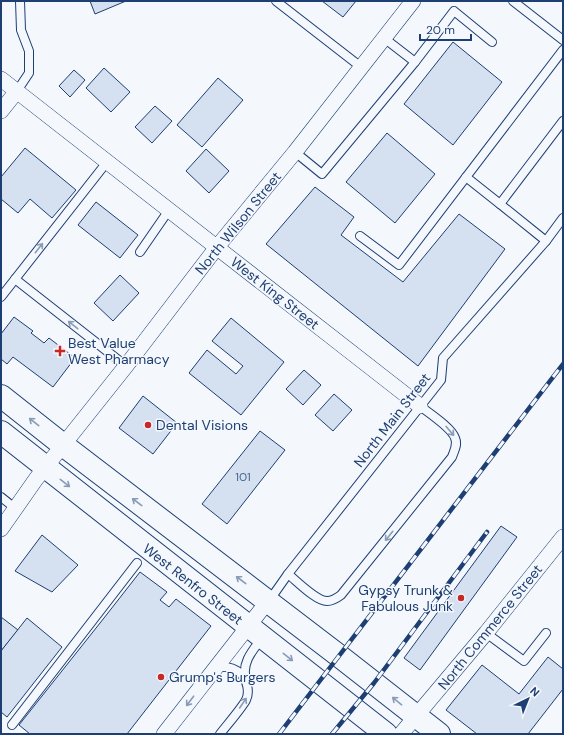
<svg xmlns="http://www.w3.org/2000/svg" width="564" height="735" font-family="'DM Sans',sans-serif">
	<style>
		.building { fill: #d5e0f0; stroke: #1d3f73 }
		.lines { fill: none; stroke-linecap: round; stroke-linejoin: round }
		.service-casing { stroke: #1d3f73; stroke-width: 10 }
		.minor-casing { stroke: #1d3f73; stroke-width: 16 }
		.secondary-casing { stroke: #1d3f73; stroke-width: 24 }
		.service { stroke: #f4f7fb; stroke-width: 8 }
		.minor { stroke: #f4f7fb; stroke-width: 15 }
		.secondary { stroke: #f4f7fb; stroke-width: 22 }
		.rail-casing { stroke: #1d3f73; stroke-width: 4.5 }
		.rail { stroke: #f4f7fb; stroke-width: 3; stroke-dasharray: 9; stroke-linecap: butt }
		.oneway { stroke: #889bb7 }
		.poi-dot { fill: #c62828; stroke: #f4f7fb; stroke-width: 1.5 }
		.labels { text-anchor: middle; stroke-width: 3; stroke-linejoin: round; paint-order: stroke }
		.number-label { font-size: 12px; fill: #4b6792 }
		.street-label { font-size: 14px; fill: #1d3f73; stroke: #f4f7fb }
		.poi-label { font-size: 14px; fill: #1d3f73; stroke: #f4f7fb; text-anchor: start }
	</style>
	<rect width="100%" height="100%" fill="#f4f7fb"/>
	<g class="building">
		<polygon points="90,1 126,1 95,14"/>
		<polygon points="322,1 356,1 343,17"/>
		<polygon points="453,42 502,82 453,145 404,104"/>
		<polygon points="104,68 130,92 111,112 86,88"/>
		<polygon points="74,70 85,80 70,97 59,86"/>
		<polygon points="218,78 243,100 202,147 177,125"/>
		<polygon points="155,106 172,121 152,143 135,127"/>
		<polygon points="387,133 435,174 395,223 346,182"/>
		<polygon points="25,148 76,190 52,218 30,199 18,213 1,199 1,177"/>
		<polygon points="206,149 229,171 209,193 186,171"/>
		<polygon points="315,187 354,217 341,235 403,282 459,214 505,249 418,366 266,244"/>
		<polygon points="96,202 138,235 120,258 78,225"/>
		<polygon points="120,275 139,293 113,321 94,303"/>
		<polygon points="14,317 33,331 31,333 44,343 49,338 75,358 53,387 13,357 7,364 1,359 1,334"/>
		<polygon points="231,318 284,362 241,415 189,373 207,350 236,374 243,366 212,341"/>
		<polygon points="304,370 321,385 303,405 286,389"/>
		<polygon points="334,394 352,410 333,431 315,415"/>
		<polygon points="143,396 177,423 153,454 119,428"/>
		<polygon points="260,431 285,450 227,524 202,504"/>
		<polygon points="501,526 517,537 420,670 404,658"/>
		<polygon points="42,535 78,565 52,592 15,571"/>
		<polygon points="140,572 167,592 160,600 169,607 176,599 211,626 127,734 30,734 19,725 104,618"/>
		<polygon points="1,617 18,630 1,651"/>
		<polygon points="27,618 62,647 7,717 1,712 1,651"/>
		<polygon points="548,657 563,669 563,689 528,734 477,734 446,710 482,665 519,694"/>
	</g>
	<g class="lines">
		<defs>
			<g id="service">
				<polyline points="276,1 361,67"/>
				<polyline points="513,1 563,40"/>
				<polyline points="384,38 415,62"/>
				<polyline points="17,91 29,73 29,51 21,30 20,1"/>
				<polyline points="295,152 322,174 415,62 454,11 492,42"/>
				<polyline points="466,177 500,204"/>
				<polyline points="360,236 399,265 563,50"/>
				<polyline points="546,241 500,204 563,121"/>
				<polyline points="140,252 169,210"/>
				<polyline points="15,279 126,366"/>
				<polyline points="1,297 107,162"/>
				<polyline points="1,497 16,509"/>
				<path d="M288 574C297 581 316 601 327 601 332 601 337 598 341 595L452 457C454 451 458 445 455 438 452 428 429 413 420 406"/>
				<polyline points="269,601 288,574 441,380 443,358 546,241 563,218"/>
				<polyline points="486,633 524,661 546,633"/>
				<path d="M216 667C225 666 234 667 241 674 247 680 250 692 246 700 241 709 227 725 220 734"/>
				<path d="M246 679C241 663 253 650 262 638"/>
				<polyline points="12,725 137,563"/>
			</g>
			<g id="minor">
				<polyline points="1,79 420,406"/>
				<polyline points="1,111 17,91"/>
				<polyline points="1,529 36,479 126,366 217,247 295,152 413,1"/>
				<polyline points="164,734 268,601"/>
				<polyline points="401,734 486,633 563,537"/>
			</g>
			<g id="secondary">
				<polyline points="1,396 63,445 338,655 439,734"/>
				<polyline points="1,432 386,734"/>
			</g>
		</defs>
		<use href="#service" class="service-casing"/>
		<use href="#minor" class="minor-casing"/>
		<use href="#secondary" class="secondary-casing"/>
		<use href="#service" class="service"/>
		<use href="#minor" class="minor"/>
		<use href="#secondary" class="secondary"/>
		<defs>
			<g id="rail">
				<polyline points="279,734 563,364"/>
				<polyline points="332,734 374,683 487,532"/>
			</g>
		</defs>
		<use href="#rail" class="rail-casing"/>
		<use href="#rail" class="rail"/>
	</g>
	<defs><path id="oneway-shaft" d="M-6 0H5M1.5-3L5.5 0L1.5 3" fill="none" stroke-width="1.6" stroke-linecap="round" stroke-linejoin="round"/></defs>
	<g class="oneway">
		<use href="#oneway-shaft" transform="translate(39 248) rotate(-52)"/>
		<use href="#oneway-shaft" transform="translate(73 325) rotate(-142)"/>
		<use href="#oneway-shaft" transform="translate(34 422) rotate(-142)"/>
		<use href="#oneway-shaft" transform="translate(450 431) rotate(50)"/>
		<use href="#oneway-shaft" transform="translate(65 483) rotate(38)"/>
		<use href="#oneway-shaft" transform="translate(137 502) rotate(-143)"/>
		<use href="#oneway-shaft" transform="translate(389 536) rotate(129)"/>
		<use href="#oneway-shaft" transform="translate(241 580) rotate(-143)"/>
		<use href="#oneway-shaft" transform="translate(288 657) rotate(38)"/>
		<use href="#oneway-shaft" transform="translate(190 701) rotate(127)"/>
		<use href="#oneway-shaft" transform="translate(397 701) rotate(-141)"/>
		<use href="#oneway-shaft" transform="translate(243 703) rotate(-56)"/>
	</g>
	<g class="poi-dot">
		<path d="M58 345h4v4h4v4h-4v4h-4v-4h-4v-4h4z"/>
		<circle cx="148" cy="425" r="4"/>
		<circle cx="461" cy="598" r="4"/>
		<circle cx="161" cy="677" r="4"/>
	</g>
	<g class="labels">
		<g class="number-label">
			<text x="243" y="481">101</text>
		</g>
		<g class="street-label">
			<text transform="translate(238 223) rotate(-51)" y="5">North Wilson Street</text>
			<text transform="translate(275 293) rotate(38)" y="5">West King Street</text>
			<text transform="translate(392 420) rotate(-52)" y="5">North Main Street</text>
			<text transform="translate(193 584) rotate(38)" y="5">West Renfro Street</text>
			<text transform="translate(490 627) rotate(-51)" y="5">North Commerce Street</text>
		</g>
		<g class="poi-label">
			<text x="68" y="348">Best Value<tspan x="68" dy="16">West Pharmacy</tspan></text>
			<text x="156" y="430">Dental Visions</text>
			<text x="453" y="595" text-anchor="end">Gypsy Trunk &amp;<tspan x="453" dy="16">Fabulous Junk</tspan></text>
			<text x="169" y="682">Grump's Burgers</text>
		</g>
	</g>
	<rect width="564" height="735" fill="none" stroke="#1d3f73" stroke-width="4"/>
	<g transform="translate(528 699) rotate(43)" stroke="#f4f7fb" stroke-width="3" paint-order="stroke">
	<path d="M0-3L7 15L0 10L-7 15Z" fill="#1d3f73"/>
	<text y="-6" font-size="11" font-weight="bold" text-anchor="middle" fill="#1d3f73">N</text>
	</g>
	<path d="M420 34v6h51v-6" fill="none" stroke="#1d3f73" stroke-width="2"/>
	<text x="426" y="34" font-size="12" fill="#1d3f73" stroke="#f4f7fb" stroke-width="3" paint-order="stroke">20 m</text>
</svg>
